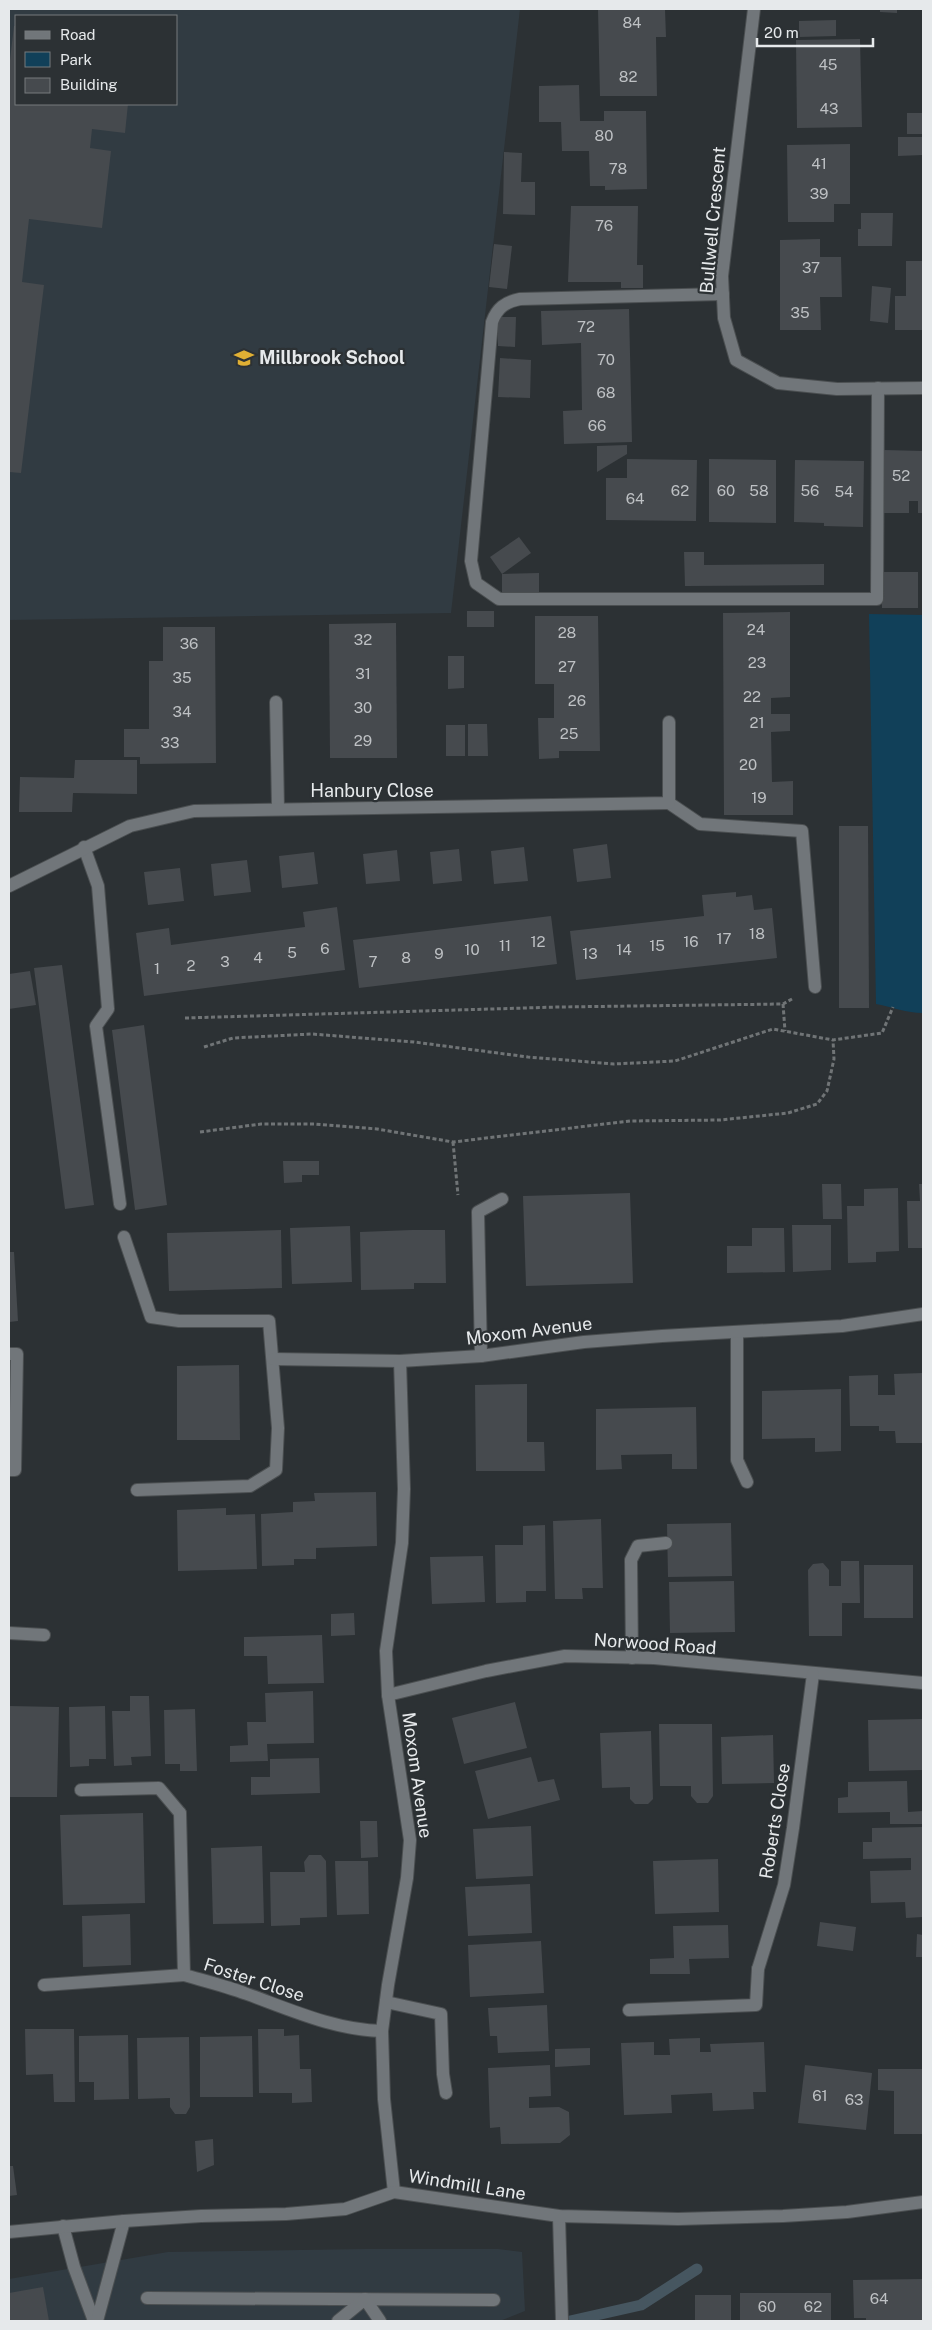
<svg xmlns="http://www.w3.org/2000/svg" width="932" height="2330" font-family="'Public Sans',sans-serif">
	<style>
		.built { fill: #313b42; fill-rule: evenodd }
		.green { fill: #114059 }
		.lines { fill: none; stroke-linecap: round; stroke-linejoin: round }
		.stream { stroke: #465660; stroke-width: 11 }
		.building { fill: #464a4e }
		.lane-casing { stroke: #4b4f51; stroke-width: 14 }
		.street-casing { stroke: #4b4f51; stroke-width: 14 }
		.path { stroke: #707476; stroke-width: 3; stroke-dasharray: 4 2.5; stroke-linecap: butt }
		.lane { stroke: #71767a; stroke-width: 12 }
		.street { stroke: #71767a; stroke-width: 12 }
		.labels { text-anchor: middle; stroke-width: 4.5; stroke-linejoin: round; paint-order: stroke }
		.number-label { font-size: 15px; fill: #bec1c4 }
		.street-label { font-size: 18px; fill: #e6e9eb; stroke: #2c3134 }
		.poi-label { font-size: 18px; font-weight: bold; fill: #e6e9eb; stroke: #2c3134; text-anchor: start }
	</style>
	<rect width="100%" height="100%" fill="#2c3134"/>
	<g class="built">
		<path d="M9 9H520L451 613 9 620ZM16 16H176V104H16Z"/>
		<polygon points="365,2249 498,2249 522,2252 525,2311 500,2321 9,2321 9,2279 168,2252"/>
	</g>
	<path class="green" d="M869 614 923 615V1013C906 1013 893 1007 876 1004Z"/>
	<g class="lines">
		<polyline class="stream" points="570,2321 641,2305 697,2269"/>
	</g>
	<g class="building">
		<polygon points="598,9 665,9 666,37 656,37 657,96 600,96"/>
		<polygon points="880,9 897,9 897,13 880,12"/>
		<polygon points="836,20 836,36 799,37 799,21"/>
		<polygon points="14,26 16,26 16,104 128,104 125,133 92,129 90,148 111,151 102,228 29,219 22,282 44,285 21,473 9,472 9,68"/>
		<polygon points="860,39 862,127 797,128 796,40"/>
		<polygon points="579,85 580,121 604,121 604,111 646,111 647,189 605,190 605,186 590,186 589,151 562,151 561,122 539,122 539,86"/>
		<rect x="907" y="113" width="16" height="21"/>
		<polygon points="898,137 923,137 923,155 898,156"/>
		<polygon points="850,144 850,204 834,204 834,222 788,222 787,145"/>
		<polygon points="504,152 522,153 521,182 535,182 535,215 503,214"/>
		<polygon points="571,206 638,206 637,265 643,265 643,288 621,288 621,282 568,282"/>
		<polygon points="861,213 893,213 892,246 858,246 858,229 861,229"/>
		<polygon points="820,239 820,257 841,257 842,297 820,297 821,330 780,330 780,240"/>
		<polygon points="494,244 512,246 507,289 489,287"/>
		<polygon points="906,261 923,261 923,330 895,330 895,296 906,296"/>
		<polygon points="872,286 891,288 888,323 870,321"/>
		<polygon points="629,309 632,442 564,444 563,411 582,410 581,343 542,345 541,311"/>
		<polygon points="498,317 516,317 515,347 498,346"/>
		<polygon points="500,358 531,360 530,398 498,397"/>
		<polygon points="627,445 627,454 597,472 597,446"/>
		<polygon points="884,450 923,451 923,513 918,513 918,501 909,501 909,513 883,513"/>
		<polygon points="627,459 697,460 696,521 606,520 606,478 627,478"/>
		<polygon points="709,459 776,460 776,523 709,522"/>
		<polygon points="795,460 864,461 863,527 824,526 824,523 794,522"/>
		<polygon points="519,537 531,553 502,574 490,557"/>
		<polygon points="684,552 704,552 704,565 824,564 824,585 685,586"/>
		<polygon points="881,572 918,572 918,608 882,608"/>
		<polygon points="539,573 539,593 502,594 502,574"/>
		<rect x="467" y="611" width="27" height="16"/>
		<polygon points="790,612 790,697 771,698 771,714 790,714 790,731 771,732 772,782 793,781 793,815 724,815 723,613"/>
		<polygon points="535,616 598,616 600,751 559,751 559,758 539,759 538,718 554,718 554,684 535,684"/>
		<polygon points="396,623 397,758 330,758 329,624"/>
		<polygon points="163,627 215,627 216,763 140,764 140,757 124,757 124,729 149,729 149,661 163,661"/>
		<polygon points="448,656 464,656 464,688 448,689"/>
		<polygon points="468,724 487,724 488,756 468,756"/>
		<rect x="446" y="725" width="19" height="31"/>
		<polygon points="75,760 137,760 137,794 73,793 72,812 19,812 20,777 74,778"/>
		<polygon points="839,826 868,826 869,1008 839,1008"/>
		<polygon points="607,844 611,878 577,882 573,849"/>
		<polygon points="524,847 528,881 494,884 491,851"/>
		<polygon points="459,849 462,881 433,884 430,852"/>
		<polygon points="397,850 400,881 366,884 363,854"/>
		<polygon points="314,852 318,884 282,888 279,856"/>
		<polygon points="247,860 251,892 214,896 211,864"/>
		<polygon points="180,868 184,901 148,905 144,872"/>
		<polygon points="736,892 736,897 752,895 754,910 772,908 777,958 576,980 570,931 704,916 702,895"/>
		<polygon points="337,907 345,970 144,996 136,933 169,928 171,945 305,927 303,912"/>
		<polygon points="551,916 557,964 359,988 353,940"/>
		<polygon points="62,965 94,1205 65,1209 34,968"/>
		<polygon points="30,971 36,1005 9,1009 9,974"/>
		<polygon points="144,1025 167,1205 135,1210 112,1030"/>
		<polygon points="283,1161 319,1161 319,1175 302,1175 302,1182 284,1183"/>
		<polygon points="822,1184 841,1184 842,1219 823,1219"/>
		<polygon points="919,1184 923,1184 923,1248 908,1248 907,1201 920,1201"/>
		<polygon points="898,1188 899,1251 876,1252 876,1262 848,1263 847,1206 864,1206 864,1189"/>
		<polygon points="630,1193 633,1283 526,1286 523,1196"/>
		<polygon points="792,1225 831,1225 831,1270 793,1272"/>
		<polygon points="350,1226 352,1282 292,1284 290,1228"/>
		<polygon points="752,1228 784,1228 785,1272 727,1273 727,1246 752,1246"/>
		<polygon points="281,1230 282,1288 169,1291 167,1233"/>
		<polygon points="412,1230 445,1230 446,1283 414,1283 414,1289 361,1290 360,1232"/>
		<polygon points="9,1252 14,1252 18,1321 9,1322"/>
		<polygon points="239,1365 240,1440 177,1440 177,1366"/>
		<polygon points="923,1373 923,1443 896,1443 895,1431 879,1431 879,1426 850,1426 849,1376 878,1375 878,1395 895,1395 894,1374"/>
		<polygon points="527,1384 527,1442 544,1442 545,1471 476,1471 475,1385"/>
		<polygon points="841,1389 841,1451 815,1452 815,1438 762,1439 762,1391"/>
		<polygon points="696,1407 697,1469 672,1469 672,1454 621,1455 622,1469 596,1470 596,1409"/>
		<polygon points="376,1492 377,1546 316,1548 316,1559 294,1559 294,1565 262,1566 261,1514 293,1512 293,1502 315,1501 314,1493"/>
		<polygon points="226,1508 226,1515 255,1514 257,1569 178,1571 177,1510"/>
		<polygon points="601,1519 603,1588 582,1588 583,1599 555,1599 553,1521"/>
		<polygon points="731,1523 732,1576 668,1577 667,1524"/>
		<polygon points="545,1525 546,1591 526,1591 526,1602 496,1603 495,1545 523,1545 523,1526"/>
		<polygon points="483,1556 485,1602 432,1604 430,1557"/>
		<polygon points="841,1561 859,1561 860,1603 842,1603 842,1636 809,1636 808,1570 813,1564 823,1563 829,1570 829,1586 841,1586"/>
		<rect x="864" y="1565" width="49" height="53"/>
		<polygon points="734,1581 735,1632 670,1633 669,1582"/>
		<polygon points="354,1613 355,1635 331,1636 331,1614"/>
		<polygon points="322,1635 324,1683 268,1684 267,1656 244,1656 244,1637"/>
		<polygon points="313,1691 314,1743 267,1744 268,1761 230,1762 230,1746 248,1745 247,1722 266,1722 265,1693"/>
		<polygon points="130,1696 149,1696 151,1756 131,1757 132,1765 114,1766 112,1711 130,1711"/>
		<polygon points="515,1702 527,1748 464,1764 452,1718"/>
		<polygon points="9,1706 59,1707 57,1797 9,1797"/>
		<polygon points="105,1706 106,1759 89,1759 89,1766 70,1767 69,1707"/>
		<polygon points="195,1709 197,1771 180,1771 180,1764 165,1764 164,1710"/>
		<polygon points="923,1719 923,1770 869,1771 868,1720"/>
		<polygon points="659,1724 712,1724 713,1796 708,1803 697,1803 691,1796 691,1786 660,1786"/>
		<polygon points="651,1731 653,1799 648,1804 635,1804 630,1799 630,1787 602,1788 600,1733"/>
		<polygon points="773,1735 774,1783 722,1784 721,1737"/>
		<polygon points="531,1757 538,1782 554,1779 560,1800 488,1819 475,1771"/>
		<polygon points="319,1758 320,1793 251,1795 251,1777 270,1777 270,1759"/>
		<polygon points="907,1781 908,1812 923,1811 923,1824 890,1824 890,1812 838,1813 838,1798 848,1797 848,1782"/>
		<polygon points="143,1813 145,1903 63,1905 60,1815"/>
		<polygon points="360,1821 377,1821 378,1857 361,1858"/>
		<polygon points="531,1826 533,1876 476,1879 473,1829"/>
		<polygon points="923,1827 923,1917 906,1918 905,1902 871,1903 870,1871 911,1870 911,1858 863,1859 863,1842 872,1842 872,1828"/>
		<polygon points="262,1846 264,1923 213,1924 211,1848"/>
		<polygon points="309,1855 321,1855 326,1861 327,1917 300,1918 300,1925 271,1926 270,1872 305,1872 304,1862"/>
		<polygon points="718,1859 719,1912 655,1914 653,1861"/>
		<polygon points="335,1861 368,1861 369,1914 337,1915"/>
		<polygon points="530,1884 532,1933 468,1936 465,1887"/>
		<polygon points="130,1914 131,1965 83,1967 82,1916"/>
		<polygon points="820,1922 856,1927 853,1951 817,1946"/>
		<polygon points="728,1925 729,1958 689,1959 690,1974 650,1974 650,1959 674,1958 673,1926"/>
		<polygon points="917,1934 923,1935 923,1957 916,1957"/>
		<polygon points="541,1941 544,1993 470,1997 468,1945"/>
		<polygon points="547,2005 549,2051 498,2053 497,2036 490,2036 488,2008"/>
		<polygon points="25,2029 74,2029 75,2102 54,2102 53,2074 26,2075"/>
		<polygon points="258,2029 284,2029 284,2036 299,2035 300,2069 311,2069 312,2102 292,2103 292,2093 259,2093"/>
		<polygon points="128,2035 129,2099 94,2100 94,2082 79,2082 79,2036"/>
		<polygon points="252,2036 253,2097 200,2097 200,2037"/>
		<polygon points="189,2037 190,2107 186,2114 175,2114 170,2107 170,2098 138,2099 137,2038"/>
		<polygon points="700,2038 700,2052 711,2052 710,2044 764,2042 766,2092 753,2092 754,2109 713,2111 712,2093 671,2095 672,2113 624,2115 621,2043 654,2042 654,2055 670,2055 669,2039"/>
		<polygon points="590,2048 590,2065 555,2067 555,2049"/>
		<polygon points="550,2065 551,2096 529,2097 529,2108 559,2107 569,2112 570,2135 560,2143 501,2144 500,2127 490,2128 488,2068"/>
		<polygon points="805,2065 872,2073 866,2130 798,2123"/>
		<polygon points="878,2069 923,2069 923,2134 894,2134 894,2091 878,2090"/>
		<polygon points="213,2139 214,2165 197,2172 195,2141"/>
		<polygon points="9,2166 13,2166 17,2195 9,2196"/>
		<polygon points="923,2279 923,2321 866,2321 866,2318 854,2318 853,2280"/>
		<polygon points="43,2287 49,2321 9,2321 9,2293"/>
		<rect x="740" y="2293" width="91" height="28"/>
		<rect x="695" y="2295" width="36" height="26"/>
	</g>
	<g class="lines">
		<defs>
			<g id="lane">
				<path d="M723 294 520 299C505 302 497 308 492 322L471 561 476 583 499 599H877L878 388"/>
				<polyline points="669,803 700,824 802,831 815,987"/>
				<polyline points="84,847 98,886 108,1009 96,1026 120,1204"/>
				<polyline points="124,1237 151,1317 179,1321 269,1321 278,1428 276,1470 250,1486 137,1490"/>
				<polyline points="737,1333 737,1460 747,1482"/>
				<polyline points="9,1354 17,1354 15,1470 9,1470"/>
				<polyline points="481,1356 478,1212 502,1199"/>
				<polyline points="9,1633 44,1635"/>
				<polyline points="632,1658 631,1560 638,1546 666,1543"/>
				<polyline points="81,1790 159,1788 180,1813"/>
				<polyline points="44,1985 184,1975"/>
				<polyline points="386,2002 441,2014 443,2074 446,2093"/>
				<polyline points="629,2010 756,2005 758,1969"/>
				<polyline points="559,2216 562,2321"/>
				<polyline points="63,2226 74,2267 94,2321"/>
				<polyline points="147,2298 494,2300"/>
				<polyline points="97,2321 124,2221"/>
				<polyline points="338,2321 365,2299 380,2321"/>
			</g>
			<g id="street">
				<polyline points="754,9 722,276 724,318 736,360 778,383 837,389 923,388"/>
				<polyline points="276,702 278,808"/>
				<polyline points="9,886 130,826 194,811 669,803 669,722"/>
				<polyline points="273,1359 400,1361 481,1356 584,1342 662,1336 842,1326 923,1314"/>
				<polyline points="388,1695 486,1671 565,1656 654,1658 923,1683"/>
				<path d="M180 1813 184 1975C205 1981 226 1986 247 1994 291 2010 335 2030 382 2031"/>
				<polyline points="758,1969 784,1885 793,1828 813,1674"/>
				<polyline points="394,2192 384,2099 382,2031 388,1985 407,1878 410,1840 388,1695 386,1651 402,1543 404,1489 400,1361"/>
				<polyline points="9,2232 124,2221 201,2216 286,2214 345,2209 394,2192 559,2216 678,2219 783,2216 847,2212 923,2202"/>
			</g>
		</defs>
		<use href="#lane" class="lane-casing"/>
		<use href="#street" class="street-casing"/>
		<g class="path">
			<polyline points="783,1004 785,1031"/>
			<polyline points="185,1018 559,1007 783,1004 792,999"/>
			<polyline points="204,1047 233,1038 312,1034 414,1042 528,1057 614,1064 675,1061 773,1029 833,1040 882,1033 893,1007"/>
			<polyline points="200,1132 261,1124 314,1124 377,1129 453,1142 630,1121 720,1120 788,1113 817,1104 827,1091 834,1059 833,1040"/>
			<polyline points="453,1142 458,1195"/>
		</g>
		<use href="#lane" class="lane"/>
		<use href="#street" class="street"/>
	</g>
	<defs>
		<symbol id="school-bare" viewBox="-9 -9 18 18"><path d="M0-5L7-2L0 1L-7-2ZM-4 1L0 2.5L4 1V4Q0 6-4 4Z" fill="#e0b034" stroke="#2c3134" stroke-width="2.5" paint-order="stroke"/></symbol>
	</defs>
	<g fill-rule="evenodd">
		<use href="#school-bare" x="230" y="344" width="28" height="28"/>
	</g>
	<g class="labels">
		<g class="number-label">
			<text x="632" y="28">84</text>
			<text x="828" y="70">45</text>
			<text x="628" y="82">82</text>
			<text x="829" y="114">43</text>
			<text x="604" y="141">80</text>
			<text x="819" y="169">41</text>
			<text x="618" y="174">78</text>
			<text x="819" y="199">39</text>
			<text x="604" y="231">76</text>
			<text x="811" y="273">37</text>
			<text x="800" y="318">35</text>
			<text x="586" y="332">72</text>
			<text x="606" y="365">70</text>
			<text x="606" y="398">68</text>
			<text x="597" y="431">66</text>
			<text x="901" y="481">52</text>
			<text x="680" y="496">62</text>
			<text x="726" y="496">60</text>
			<text x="759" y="496">58</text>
			<text x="810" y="496">56</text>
			<text x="844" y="497">54</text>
			<text x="635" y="504">64</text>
			<text x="756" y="635">24</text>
			<text x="567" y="638">28</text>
			<text x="363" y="645">32</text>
			<text x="189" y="649">36</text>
			<text x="757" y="668">23</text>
			<text x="567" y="672">27</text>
			<text x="363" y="679">31</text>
			<text x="182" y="683">35</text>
			<text x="752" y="702">22</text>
			<text x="577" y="706">26</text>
			<text x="363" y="713">30</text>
			<text x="182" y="717">34</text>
			<text x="757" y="728">21</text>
			<text x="569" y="739">25</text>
			<text x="363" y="746">29</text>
			<text x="170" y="748">33</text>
			<text x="748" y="770">20</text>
			<text x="759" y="803">19</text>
			<text x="757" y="939">18</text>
			<text x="724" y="944">17</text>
			<text x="538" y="947">12</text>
			<text x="691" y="947">16</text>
			<text x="505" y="951">11</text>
			<text x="657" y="951">15</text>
			<text x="325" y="954">6</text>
			<text x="472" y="955">10</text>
			<text x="624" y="955">14</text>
			<text x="292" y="958">5</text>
			<text x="439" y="959">9</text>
			<text x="590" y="959">13</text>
			<text x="258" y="963">4</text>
			<text x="406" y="963">8</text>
			<text x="225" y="967">3</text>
			<text x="373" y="967">7</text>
			<text x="191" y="971">2</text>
			<text x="157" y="974">1</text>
			<text x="820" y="2101">61</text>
			<text x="854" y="2105">63</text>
			<text x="879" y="2304">64</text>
			<text x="767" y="2312">60</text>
			<text x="813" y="2312">62</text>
		</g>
		<g class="street-label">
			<text transform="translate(713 220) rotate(-85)" y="6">Bullwell Crescent</text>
			<text x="372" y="797">Hanbury Close</text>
			<text transform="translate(529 1331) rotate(-7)" y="6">Moxom Avenue</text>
			<text transform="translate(655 1644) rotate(4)" y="6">Norwood Road</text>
			<text transform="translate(417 1775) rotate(82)" y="6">Moxom Avenue</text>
			<text transform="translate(775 1821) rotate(-81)" y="6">Roberts Close</text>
			<text transform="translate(254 1980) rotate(18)" y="6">Foster Close</text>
			<text transform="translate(467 2185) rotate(9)" y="6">Windmill Lane</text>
		</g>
		<g class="poi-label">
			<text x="259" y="364">Millbrook School</text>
		</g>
	</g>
	<rect width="932" height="2330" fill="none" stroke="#e6e9eb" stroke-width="20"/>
	<rect x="15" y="15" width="162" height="90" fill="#2c3134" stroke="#767b7d"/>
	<rect x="25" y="31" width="25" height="8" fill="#71767a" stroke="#767b7d"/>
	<text x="60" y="40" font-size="15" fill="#e6e9eb">Road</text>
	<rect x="25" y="52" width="25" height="15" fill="#114059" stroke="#767b7d"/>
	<text x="60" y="65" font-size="15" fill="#e6e9eb">Park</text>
	<rect x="25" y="78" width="25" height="15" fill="#464a4e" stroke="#767b7d"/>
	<text x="60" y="90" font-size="15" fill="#e6e9eb">Building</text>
	<path d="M757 38v8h116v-8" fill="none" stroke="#e6e9eb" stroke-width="2.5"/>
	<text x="764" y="38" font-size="15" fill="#e6e9eb" stroke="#2c3134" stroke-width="4" paint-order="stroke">20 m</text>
</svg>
